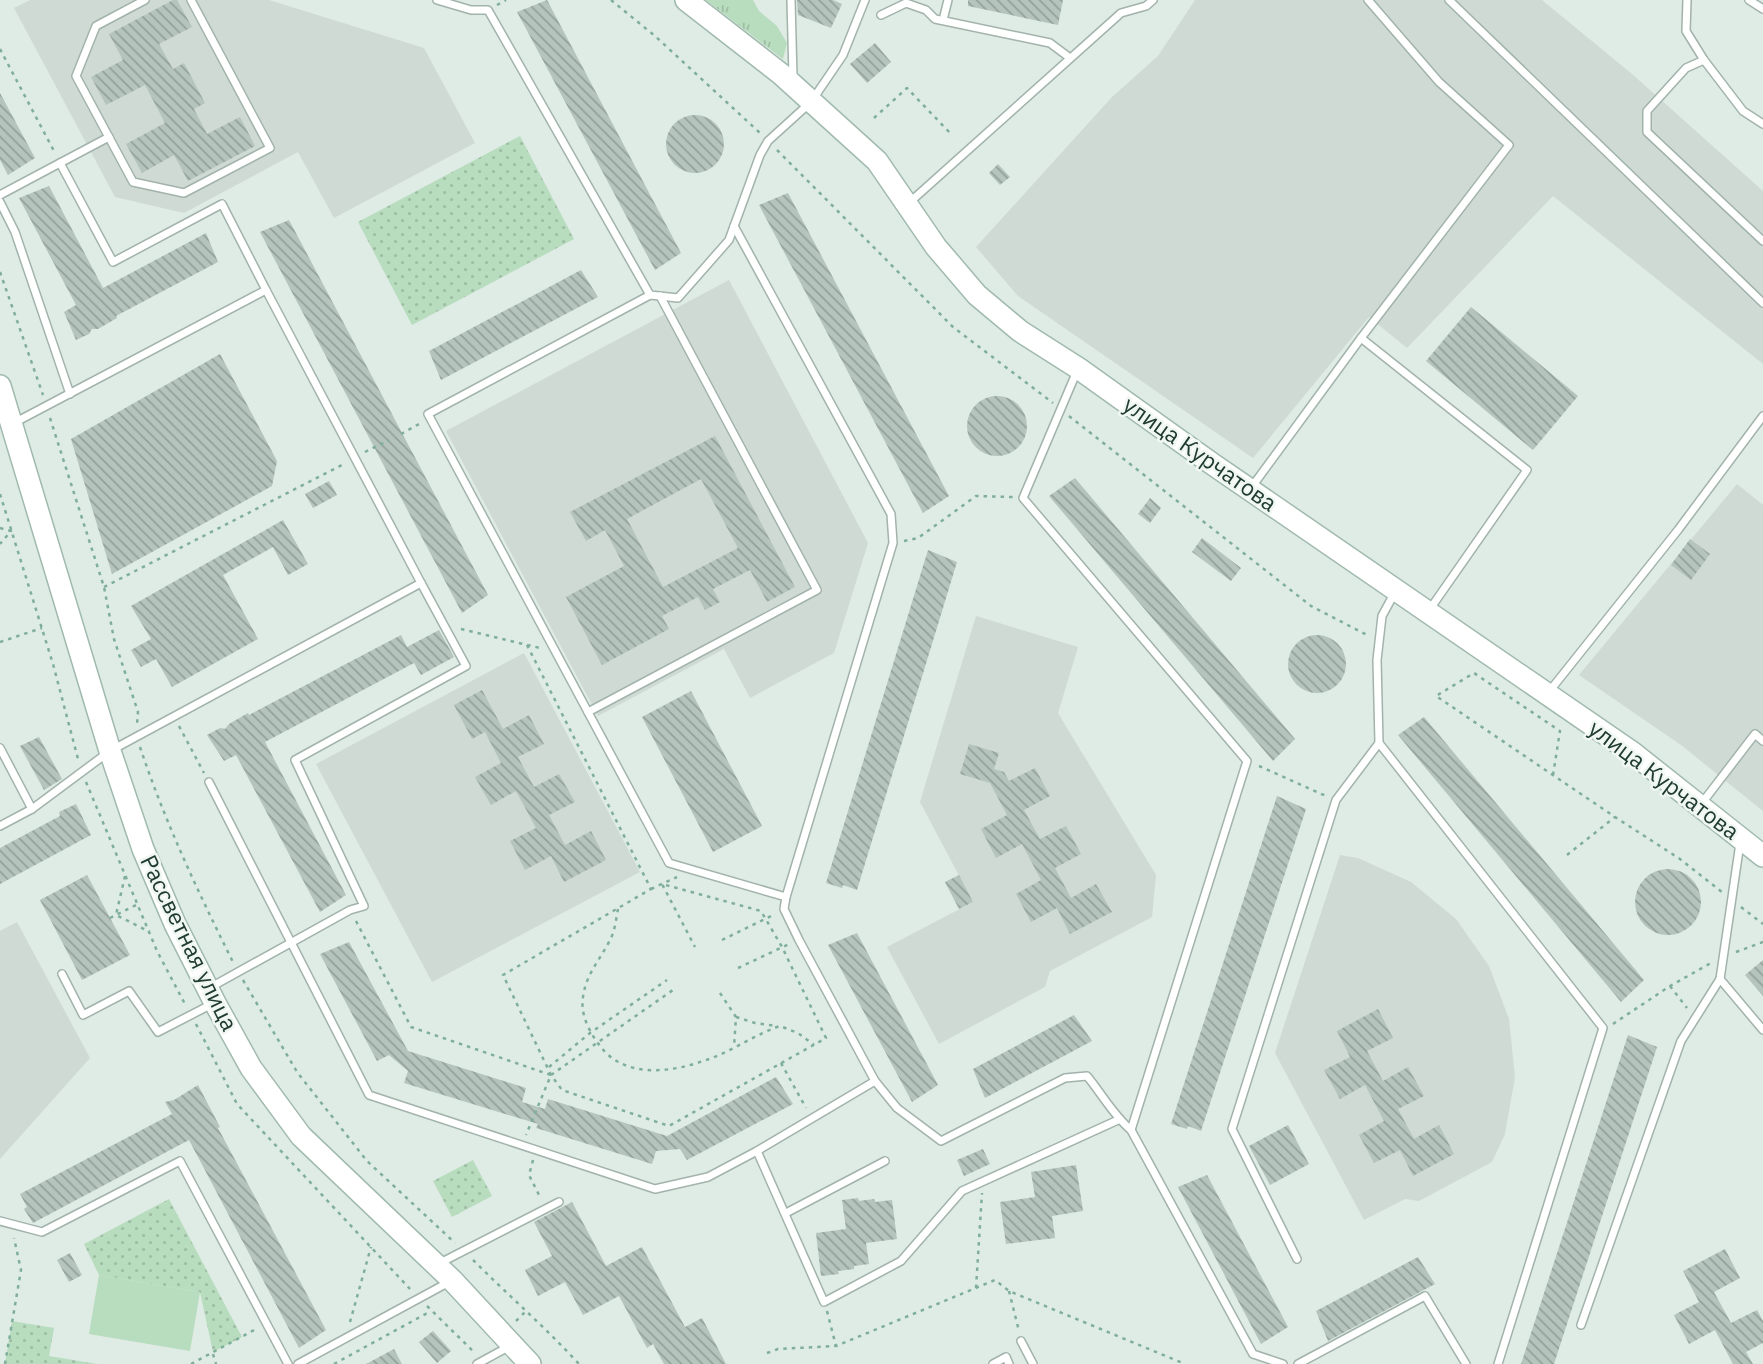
<svg xmlns="http://www.w3.org/2000/svg" width="1763" height="1364" font-family="'IBM Plex Sans',sans-serif">
	<style>
		.built { fill: #cedad3 }
		.grass { fill: url(#grass-tufts) }
		.park { fill: url(#park-dots) }
		.pitch { fill: #b8dcbe }
		.building { fill: url(#building-back-hatch); fill-rule: evenodd }
		.lines { fill: none; stroke-linecap: round; stroke-linejoin: round }
		.lane-casing { stroke: #a2b3ab; stroke-width: 10 }
		.secondary-casing { stroke: #a0baae; stroke-width: 24 }
		.path { stroke: #7faf9b; stroke-width: 2.5; stroke-dasharray: 3.5 5; stroke-linecap: butt }
		.lane { stroke: #fff; stroke-width: 7 }
		.secondary { stroke: #fff; stroke-width: 21 }
		.labels { text-anchor: middle; stroke-width: 5; stroke-linejoin: round; paint-order: stroke }
		.street-label { font-size: 23px; fill: #203b31; stroke: #f0f7f3 }
	</style>
	<defs>
		<pattern id="grass-tufts" width="24" height="20" patternUnits="userSpaceOnUse" patternTransform="scale(1.75)"><rect width="24" height="20" fill="#b8dcbe"/><path d="M3 7l-1-3M5 7V3M7 7l1-3M15 17l-1-3M17 17v-4M19 17l1-3" fill="none" stroke="#9ebea4"/></pattern>
		<pattern id="park-dots" width="8" height="8" patternUnits="userSpaceOnUse" patternTransform="scale(1.75)"><rect width="8" height="8" fill="#b8dcbe"/><path d="M2 2h.1M6 6h.1" fill="none" stroke="#9ebea4" stroke-width="1.8" stroke-linecap="round"/></pattern>
		<pattern id="building-back-hatch" width="6" height="6" patternUnits="userSpaceOnUse" patternTransform="scale(1.75)"><rect width="6" height="6" fill="#b5c5bd"/><path d="M-1 5l2 2M0 0l6 6M5-1l2 2" fill="none" stroke="#93a19a"/></pattern>
	</defs>
	<rect width="100%" height="100%" fill="#dfebe5"/>
	<g class="built">
		<polygon points="30,0 269,0 424,48 475,143 334,218 298,152 184,213 115,197 14,8"/>
		<polygon points="1195,0 1542,0 1632,74 1763,191 1763,364 1553,196 1407,348 1369,317 1253,458 1018,296 976,247 1112,97 1158,56"/>
		<polygon points="729,280 868,543 834,653 750,698 724,649 598,716 446,431"/>
		<polygon points="1737,484 1763,505 1763,811 1681,745 1579,675"/>
		<polygon points="976,616 1078,647 1058,713 1156,875 1152,917 1050,971 1045,987 939,1044 887,947 973,902 920,802"/>
		<polygon points="524,653 640,872 432,982 316,764"/>
		<polygon points="1340,855 1358,858 1411,882 1456,919 1489,966 1509,1019 1515,1077 1505,1134 1492,1162 1419,1201 1405,1199 1364,1220 1275,1053"/>
		<polygon points="17,922 90,1058 0,1159 0,931"/>
	</g>
	<polygon class="grass" points="706,0 753,0 759,11 777,26 787,43 783,59"/>
	<g class="park">
		<polygon points="520,136 574,239 412,325 358,222"/>
		<polygon points="473,1160 492,1196 452,1217 433,1181"/>
		<polygon points="169,1199 242,1337 213,1352 200,1292 99,1275 84,1244"/>
		<polygon points="12,1321 54,1328 49,1356 97,1364 5,1364"/>
	</g>
	<polygon class="pitch" points="99,1275 200,1292 190,1351 89,1334"/>
	<g class="building">
		<polygon points="173,0 177,0 192,27 159,44 173,69 184,63 205,103 194,109 207,134 240,117 255,146 188,181 174,155 142,173 126,144 165,123 145,85 106,105 91,77 123,60 109,34"/>
		<polygon points="547,0 681,253 655,270 517,12"/>
		<polygon points="797,0 833,0 842,4 831,28 798,15"/>
		<polygon points="968,0 1063,0 1058,25 968,6"/>
		<polygon points="875,43 891,62 867,83 850,64"/>
		<polygon points="0,93 35,158 8,175 0,160"/>
		<circle cx="695" cy="144" r="29"/>
		<polygon points="998,164 1010,177 1000,185 989,173"/>
		<polygon points="49,186 103,288 206,233 218,262 116,316 117,318 98,329 92,329 89,334 76,340 64,312 76,305 19,198"/>
		<polygon points="788,193 949,496 923,513 759,205"/>
		<polygon points="289,220 488,595 462,613 260,232"/>
		<polygon points="581,270 598,297 441,380 429,351"/>
		<polygon points="1471,307 1578,396 1533,450 1426,361"/>
		<polygon points="220,354 277,461 272,486 112,574 71,439"/>
		<circle cx="997" cy="426" r="30"/>
		<path d="M715 436 795 587 767 602 750 570 713 589 720 602 705 610 698 597 662 616 669 629 602 665 566 597 624 566 605 530 586 541 570 512ZM701 479 738 548 663 587 627 519Z"/>
		<polygon points="1075,478 1295,739 1273,761 1049,496"/>
		<polygon points="329,481 337,495 313,508 305,494"/>
		<polygon points="1150,498 1161,508 1150,523 1138,514"/>
		<polygon points="283,520 308,564 288,575 273,547 223,575 258,639 172,687 156,659 141,667 131,650 151,639 131,606"/>
		<polygon points="1202,538 1241,568 1231,581 1192,552"/>
		<polygon points="1690,539 1710,554 1691,580 1671,565"/>
		<polygon points="928,550 957,562 857,890 843,885 842,888 826,883"/>
		<polygon points="439,630 454,657 421,675 414,663 265,742 346,895 320,912 236,755 224,761 207,735 220,728 225,729 229,724 248,713 249,715 401,635 407,647"/>
		<circle cx="1317" cy="664" r="29"/>
		<polygon points="482,690 503,729 529,715 544,744 518,757 534,787 559,774 575,802 549,815 565,845 591,831 606,860 564,882 551,856 525,870 510,841 536,828 516,791 491,805 475,777 501,763 485,732 472,739 454,705"/>
		<polygon points="691,691 762,826 713,852 642,717"/>
		<polygon points="1424,717 1644,980 1621,1002 1398,735"/>
		<polygon points="39,737 62,779 44,790 20,746"/>
		<polygon points="969,744 999,753 994,769 1004,772 1009,781 1035,768 1050,796 1024,810 1040,839 1066,826 1081,854 1055,868 1071,898 1096,884 1112,912 1070,934 1057,908 1031,922 1016,894 1041,880 1022,844 996,858 981,829 1007,815 990,783 960,774"/>
		<polygon points="1277,796 1306,809 1201,1131 1188,1126 1187,1129 1171,1124"/>
		<polygon points="76,804 91,835 0,884 0,848 60,816 59,812"/>
		<circle cx="1668" cy="902" r="33"/>
		<polygon points="87,875 130,955 82,980 40,900"/>
		<polygon points="959,875 973,902 959,909 945,882"/>
		<polygon points="857,933 938,1085 912,1102 828,945"/>
		<polygon points="349,942 408,1051 526,1088 522,1102 545,1109 548,1099 667,1136 776,1077 793,1104 687,1160 680,1149 656,1151 652,1164 536,1128 538,1124 404,1083 408,1071 389,1055 377,1061 320,954"/>
		<polygon points="1763,960 1763,996 1745,975"/>
		<polygon points="1378,1009 1393,1038 1367,1051 1383,1081 1408,1067 1424,1096 1398,1109 1414,1139 1439,1125 1454,1154 1413,1176 1400,1150 1374,1163 1359,1135 1384,1121 1365,1085 1340,1099 1324,1070 1350,1057 1337,1031"/>
		<polygon points="1074,1015 1092,1041 985,1098 973,1069"/>
		<polygon points="1628,1035 1657,1047 1554,1364 1521,1364"/>
		<polygon points="198,1085 220,1127 218,1128 326,1330 299,1348 189,1140 33,1223 24,1209 27,1207 20,1194 172,1114 165,1102 174,1100"/>
		<polygon points="1288,1125 1309,1164 1270,1185 1249,1146"/>
		<polygon points="983,1149 990,1164 964,1176 957,1160"/>
		<polygon points="1076,1165 1083,1211 1052,1216 1055,1238 1006,1244 1000,1202 1035,1197 1031,1172"/>
		<polygon points="1207,1175 1288,1327 1261,1344 1178,1187"/>
		<polygon points="858,1198 859,1201 874,1199 875,1202 892,1200 897,1239 866,1243 869,1264 854,1266 854,1269 838,1271 839,1274 821,1276 816,1233 846,1229 842,1200"/>
		<polygon points="572,1202 606,1266 642,1247 685,1327 702,1318 726,1364 664,1364 653,1344 647,1348 619,1296 583,1315 565,1282 538,1296 525,1270 552,1256 534,1222"/>
		<polygon points="1725,1249 1740,1278 1714,1292 1731,1323 1757,1310 1763,1321 1763,1343 1746,1352 1753,1364 1733,1364 1715,1330 1689,1344 1674,1315 1699,1302 1683,1271"/>
		<polygon points="70,1253 82,1275 69,1282 57,1260"/>
		<polygon points="1418,1257 1435,1284 1328,1341 1316,1311"/>
		<polygon points="433,1331 451,1351 437,1363 419,1342"/>
		<polygon points="394,1349 402,1364 366,1364"/>
	</g>
	<g class="lines">
		<defs>
			<g id="lane">
				<polyline points="145,0 96,26 76,76 133,182 184,193 270,148 191,0"/>
				<polyline points="437,0 471,10 488,10 650,295 678,298 729,240 760,155 768,141 811,102 843,55 865,0"/>
				<polyline points="791,0 793,77"/>
				<polyline points="1449,0 1763,303"/>
				<polyline points="1687,0 1686,31 1704,60 1743,111 1763,124"/>
				<polyline points="1749,0 1763,9"/>
				<polyline points="881,15 906,3 926,10 935,19 1050,43 1070,58"/>
				<polyline points="943,20 948,0"/>
				<polyline points="1704,60 1686,68 1647,111 1647,132 1763,241"/>
				<polyline points="60,163 109,137"/>
				<polyline points="0,195 60,163 113,262 222,204 266,290"/>
				<polyline points="0,202 15,232 70,394"/>
				<polyline points="910,202 1121,13 1146,6 1153,0"/>
				<polyline points="734,226 891,514 893,543 786,897"/>
				<path d="M650 295 428 414 669 863 786 897 784 909 799 940 875 1081 897 1108 941 1141 1065 1078 1087 1076C1102 1094 1113 1115 1131 1130L1253 1354 1283 1364"/>
				<polyline points="1361,338 1527,470 1430,609"/>
				<polyline points="1077,371 1023,498 1247,761 1131,1130"/>
				<polyline points="1251,488 1361,338 1509,145 1439,82 1368,0"/>
				<polyline points="1548,693 1678,530 1763,416"/>
				<polyline points="588,712 817,590 660,296"/>
				<polyline points="1379,743 1603,1028 1498,1364"/>
				<polyline points="0,748 32,809"/>
				<polyline points="209,782 369,1095 655,1189 708,1177 757,1151 875,1081"/>
				<polyline points="1702,803 1755,734 1763,741"/>
				<polyline points="0,826 32,809 110,751 421,583 266,290 12,424"/>
				<polyline points="1740,843 1720,979 1763,1030"/>
				<polyline points="62,974 83,1015 129,991 158,1032 214,1003"/>
				<polyline points="211,987 350,910 364,906 295,760 466,666 421,583"/>
				<polyline points="757,1151 824,1302 901,1261 962,1191 1118,1120"/>
				<polyline points="786,1213 885,1161"/>
				<polyline points="0,1221 42,1232 180,1161 288,1364"/>
				<polyline points="1297,1259 1232,1129 1336,800 1379,743 1377,660 1382,616 1395,592"/>
				<polyline points="440,1263 559,1202"/>
				<polyline points="1581,1325 1681,1041 1720,979"/>
				<polyline points="1021,1341 1033,1364"/>
				<polyline points="298,1364 451,1281"/>
				<polyline points="477,1364 510,1346"/>
				<polyline points="993,1364 1006,1357 1009,1364"/>
				<polyline points="1298,1364 1425,1296 1466,1364"/>
			</g>
			<g id="secondary">
				<polyline points="686,0 781,74 877,161 936,247 977,295 1020,331 1078,368 1211,463 1633,753 1763,856"/>
				<polyline points="0,386 110,751 143,849 175,924 215,1003 251,1068 301,1136 452,1280 530,1364"/>
			</g>
		</defs>
		<use href="#lane" class="lane-casing"/>
		<use href="#secondary" class="secondary-casing"/>
		<g class="path">
			<polyline points="611,0 655,36 760,133"/>
			<polyline points="497,5 506,0"/>
			<polyline points="0,49 55,153"/>
			<polyline points="874,118 907,88 951,134"/>
			<polyline points="777,150 953,327 1053,403"/>
			<polyline points="0,272 43,395"/>
			<polyline points="1069,416 1311,606 1367,635"/>
			<polyline points="50,418 104,587 114,639 138,712 137,724"/>
			<polyline points="401,434 419,424"/>
			<polyline points="365,452 389,440"/>
			<polyline points="0,494 53,664 78,759"/>
			<polyline points="0,528 11,531 0,544"/>
			<polyline points="904,541 918,538 976,496 1013,497"/>
			<polyline points="104,587 344,464"/>
			<polyline points="461,629 540,648"/>
			<polyline points="0,642 42,628"/>
			<polyline points="527,645 651,889 503,975 551,1075 562,1090 669,1126 826,1038 782,947 761,911 662,884 695,947"/>
			<polyline points="179,726 204,773"/>
			<path d="M140 747C165 822 198 892 233 962"/>
			<polyline points="1259,766 1326,796"/>
			<polyline points="1553,775 1560,731 1474,673 1436,696 1615,817 1680,859 1722,892"/>
			<polyline points="86,782 157,951 186,1006"/>
			<polyline points="1567,855 1615,817"/>
			<polyline points="125,876 116,915 150,932"/>
			<polyline points="651,889 677,877"/>
			<polyline points="1741,907 1763,924"/>
			<path d="M618 909C616 919 615 931 610 940 600 960 586 974 583 997 580 1015 590 1033 600 1046 624 1078 669 1073 703 1061 730 1053 753 1035 780 1026L798 1033 814 1045"/>
			<polyline points="110,918 138,904"/>
			<polyline points="356,921 411,1027 551,1075 526,1135"/>
			<polyline points="722,940 773,915"/>
			<polyline points="1736,952 1763,942"/>
			<polyline points="738,968 789,944"/>
			<polyline points="243,980 297,1072 367,1161 455,1243"/>
			<polyline points="1670,986 1687,1008"/>
			<polyline points="720,993 736,1017 734,1047"/>
			<polyline points="736,1017 755,1023 777,1026"/>
			<polyline points="196,1024 237,1104 410,1289"/>
			<polyline points="1613,1024 1670,986 1711,963"/>
			<polyline points="781,1063 806,1108"/>
			<polyline points="549,1067 590,1033 667,980"/>
			<polyline points="551,1075 673,990"/>
			<polyline points="533,1160 529,1175 541,1199"/>
			<path d="M473 1260C508 1295 545 1327 579 1364"/>
			<polyline points="976,1288 982,1193"/>
			<polyline points="1009,1291 1019,1331"/>
			<polyline points="427,1306 475,1353"/>
			<polyline points="827,1311 836,1346"/>
			<polyline points="516,1321 525,1312"/>
			<polyline points="350,1322 371,1247"/>
			<polyline points="767,1353 778,1349 836,1346 995,1280 1009,1291 1185,1364"/>
			<polyline points="213,1354 216,1364"/>
			<polyline points="5,1364 21,1270 14,1238"/>
			<polyline points="191,1364 256,1329"/>
			<polyline points="334,1364 431,1311"/>
		</g>
		<use href="#lane" class="lane"/>
		<use href="#secondary" class="secondary"/>
	</g>
	<g class="labels">
		<g class="street-label">
			<text transform="translate(1200 454) rotate(35)" y="8">улица Курчатова</text>
			<text transform="translate(1664 780) rotate(37)" y="8">улица Курчатова</text>
			<text transform="translate(189 943) rotate(64)" y="8">Рассветная улица</text>
		</g>
	</g>
</svg>
